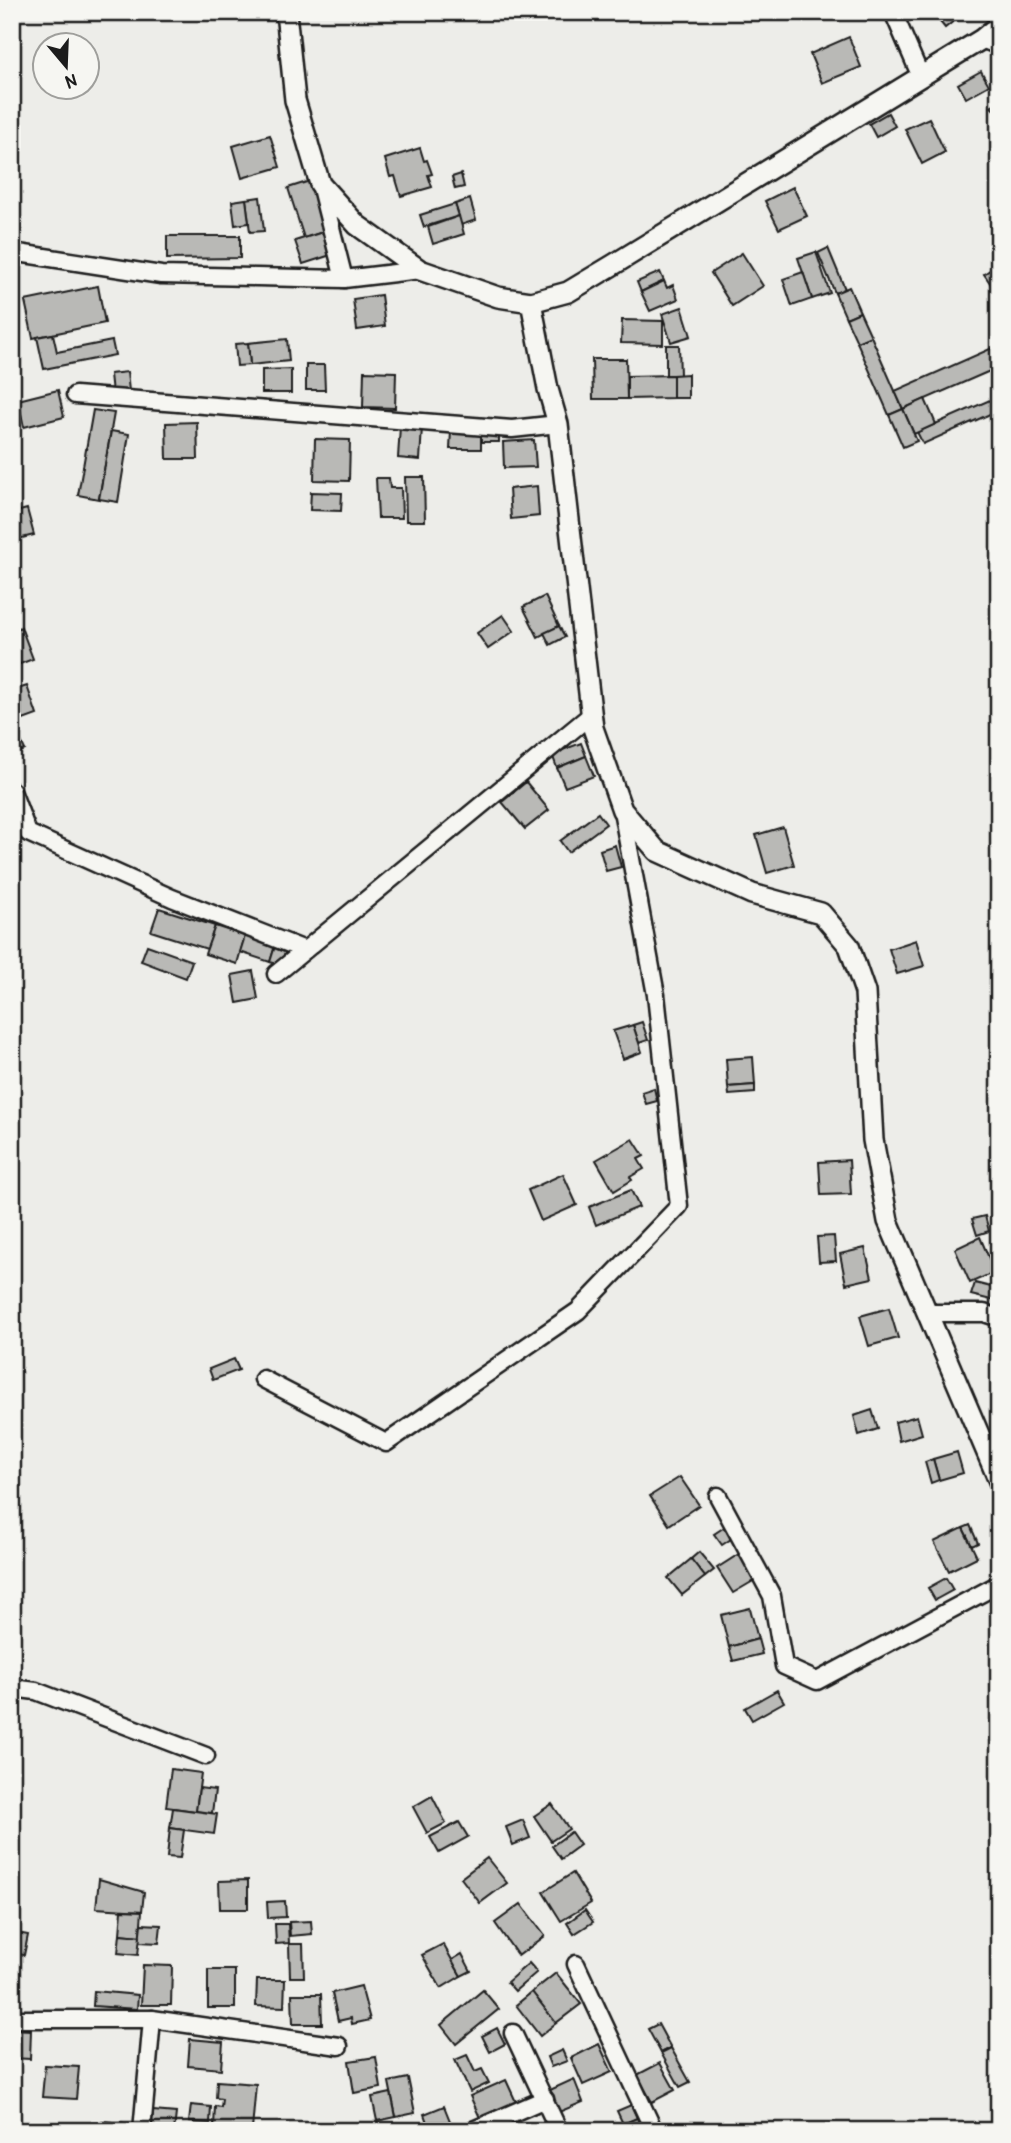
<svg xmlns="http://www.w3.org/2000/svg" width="1011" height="2143" font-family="'Patrick Hand',sans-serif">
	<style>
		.building { fill: #b9b9b6; stroke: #1c1c1c; stroke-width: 2 }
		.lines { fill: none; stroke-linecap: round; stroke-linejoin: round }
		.minor-casing { stroke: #1c1c1c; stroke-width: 21 }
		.tertiary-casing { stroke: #1c1c1c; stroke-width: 24 }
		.minor { stroke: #f6f6f2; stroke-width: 16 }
		.tertiary { stroke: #f6f6f2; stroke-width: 19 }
	</style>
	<rect width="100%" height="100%" fill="#edede9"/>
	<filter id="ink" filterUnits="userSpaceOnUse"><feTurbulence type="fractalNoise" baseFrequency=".0143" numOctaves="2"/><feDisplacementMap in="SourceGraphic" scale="14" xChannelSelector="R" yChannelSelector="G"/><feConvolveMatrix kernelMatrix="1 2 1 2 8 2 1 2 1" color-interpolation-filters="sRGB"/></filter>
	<g filter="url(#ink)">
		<g class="building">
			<polygon points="932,12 965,12 945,28"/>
			<polygon points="849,37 861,67 822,83 810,54"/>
			<polygon points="981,71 989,85 966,98 958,84"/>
			<polygon points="999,99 999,114 991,107"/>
			<polygon points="888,113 895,126 876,137 869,124"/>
			<polygon points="929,118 945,152 922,164 905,129"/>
			<polygon points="270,135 280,167 242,178 233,146"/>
			<polygon points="420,148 424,161 427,160 432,174 428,175 432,187 401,196 395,176 390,177 385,159"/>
			<polygon points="461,174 464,187 455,189 452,177"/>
			<polygon points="313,180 329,230 304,238 288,188"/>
			<polygon points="793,187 807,216 779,229 765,201"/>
			<polygon points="260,197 264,231 250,232 246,199"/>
			<polygon points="246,199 249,223 235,225 232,201"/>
			<polygon points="470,199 476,220 461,225 455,204"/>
			<polygon points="455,204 459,216 424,227 420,215"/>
			<polygon points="459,216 464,234 433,244 428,227"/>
			<polygon points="329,230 337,253 303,264 295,241"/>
			<polygon points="167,236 240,236 240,258 167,259"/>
			<polygon points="828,248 845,289 835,293 818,253"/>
			<polygon points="816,252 830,293 812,299 798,258"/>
			<polygon points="742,253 763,286 732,306 711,273"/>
			<polygon points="993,268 999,277 999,296 984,274"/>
			<polygon points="660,272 664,281 641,292 637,282"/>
			<polygon points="803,272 812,299 792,306 783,279"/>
			<polygon points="664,281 667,288 673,285 678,299 650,311 641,292"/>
			<polygon points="98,286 105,323 33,338 25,301"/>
			<polygon points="849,287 860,312 846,318 835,293"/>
			<polygon points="381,295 385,326 357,330 353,299"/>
			<polygon points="682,307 691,336 671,342 662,314"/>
			<polygon points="860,312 871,336 857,342 846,318"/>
			<polygon points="622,320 663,321 663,344 621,343"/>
			<polygon points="53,334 57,352 112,341 115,355 44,369 37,337"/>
			<polygon points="871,336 903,409 889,415 857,342"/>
			<polygon points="287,339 289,361 250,365 248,343"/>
			<polygon points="248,343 250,365 237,366 235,344"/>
			<polygon points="666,345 679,345 680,375 666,375"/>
			<polygon points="999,345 999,367 903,409 895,391"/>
			<polygon points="592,359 626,359 627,399 593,399"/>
			<polygon points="306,365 324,365 325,390 306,390"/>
			<polygon points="291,369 291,393 262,393 262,370"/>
			<polygon points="364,371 396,372 395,408 363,407"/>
			<polygon points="127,372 129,391 112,393 110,374"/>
			<polygon points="688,374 688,398 673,398 673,375"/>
			<polygon points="673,375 673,398 627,399 627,376"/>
			<polygon points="58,390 64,417 24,427 18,400"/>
			<polygon points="999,396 999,410 923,444 917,432"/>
			<polygon points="925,399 936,424 914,434 903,409"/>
			<polygon points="903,409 917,441 903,447 889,415"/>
			<polygon points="93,410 114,413 99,499 78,495"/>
			<polygon points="197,422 198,459 167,459 166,423"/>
			<polygon points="400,426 422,427 420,460 398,458"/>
			<polygon points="111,431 129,434 118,502 99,499"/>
			<polygon points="451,431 481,431 481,449 450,449"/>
			<polygon points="481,431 499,432 499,442 481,442"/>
			<polygon points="315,439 350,440 349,481 314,480"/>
			<polygon points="534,440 536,467 504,468 503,442"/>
			<polygon points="405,477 424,477 425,521 406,521"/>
			<polygon points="376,478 389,478 390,488 401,488 402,518 378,518"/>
			<polygon points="537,486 539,516 511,519 509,489"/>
			<polygon points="311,492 342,493 341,511 310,510"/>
			<polygon points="27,509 34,535 18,539 12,513"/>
			<polygon points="545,596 559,626 538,637 523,607"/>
			<polygon points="503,615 514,631 488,649 477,633"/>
			<polygon points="559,626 565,637 550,645 544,633"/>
			<polygon points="21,627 33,659 12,667 12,631"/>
			<polygon points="27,686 37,715 12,724 12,691"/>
			<polygon points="17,733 25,750 12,756 12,735"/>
			<polygon points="581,743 586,756 557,768 552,754"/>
			<polygon points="586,756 594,776 565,787 557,768"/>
			<polygon points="526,782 549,810 525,829 502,802"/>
			<polygon points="598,813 606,824 568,852 560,841"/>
			<polygon points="783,827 794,865 767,873 756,835"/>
			<polygon points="615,845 621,867 606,871 600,850"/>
			<polygon points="159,908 215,926 207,949 151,931"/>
			<polygon points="215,926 245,936 237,964 205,954"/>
			<polygon points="245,936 275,946 270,962 240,952"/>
			<polygon points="916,940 924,966 897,974 889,949"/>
			<polygon points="147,945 192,961 186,978 141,961"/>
			<polygon points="275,946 286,950 281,965 270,962"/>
			<polygon points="253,971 258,999 237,1003 232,975"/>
			<polygon points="642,1022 648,1040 639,1043 633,1025"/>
			<polygon points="633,1025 642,1052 623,1059 613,1031"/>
			<polygon points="753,1057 755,1085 728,1087 726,1059"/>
			<polygon points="755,1085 755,1093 729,1095 728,1087"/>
			<polygon points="654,1088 657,1101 646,1104 642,1092"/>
			<polygon points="633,1139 644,1156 638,1159 644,1169 630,1177 632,1180 614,1191 596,1160"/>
			<polygon points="849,1160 851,1194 821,1195 819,1162"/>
			<polygon points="563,1174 577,1205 541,1221 528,1190"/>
			<polygon points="631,1190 639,1207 596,1225 589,1207"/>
			<polygon points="985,1216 989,1231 977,1235 972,1219"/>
			<polygon points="834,1236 836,1261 819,1262 817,1237"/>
			<polygon points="980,1237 995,1272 970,1283 955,1249"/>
			<polygon points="865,1248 872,1278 846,1284 840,1254"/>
			<polygon points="975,1283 999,1289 999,1302 971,1295"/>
			<polygon points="889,1308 898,1338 869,1346 860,1316"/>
			<polygon points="234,1359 239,1370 213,1380 209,1369"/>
			<polygon points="872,1410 878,1429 859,1435 854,1416"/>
			<polygon points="917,1416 922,1434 899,1441 895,1422"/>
			<polygon points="957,1452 963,1473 939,1480 933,1459"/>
			<polygon points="933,1459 939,1480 931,1483 925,1462"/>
			<polygon points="680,1477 699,1505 669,1525 650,1496"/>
			<polygon points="970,1525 978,1543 972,1546 963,1528"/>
			<polygon points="726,1526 734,1537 722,1545 714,1534"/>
			<polygon points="963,1528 977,1557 949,1571 934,1542"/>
			<polygon points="699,1552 714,1570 705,1577 691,1559"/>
			<polygon points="739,1554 755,1580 733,1593 717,1568"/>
			<polygon points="691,1559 705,1577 682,1595 668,1578"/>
			<polygon points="946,1578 953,1590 935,1600 928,1588"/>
			<polygon points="750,1608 758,1639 729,1647 721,1615"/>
			<polygon points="758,1639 762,1654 733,1661 729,1647"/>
			<polygon points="777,1690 784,1702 752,1720 745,1708"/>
			<polygon points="171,1769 201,1773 196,1811 166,1807"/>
			<polygon points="199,1788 215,1790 212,1813 196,1811"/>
			<polygon points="432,1796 446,1823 427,1833 413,1807"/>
			<polygon points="552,1804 569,1829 551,1841 534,1816"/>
			<polygon points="173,1808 217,1814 214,1834 170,1828"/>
			<polygon points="523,1820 530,1838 513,1845 506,1827"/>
			<polygon points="459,1822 468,1837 439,1853 430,1837"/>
			<polygon points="170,1828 184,1830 180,1858 167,1857"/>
			<polygon points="571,1832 580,1845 561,1859 552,1846"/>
			<polygon points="487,1858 507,1883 480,1903 461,1878"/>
			<polygon points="12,1873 15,1873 13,1914 12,1914"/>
			<polygon points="573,1873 591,1903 561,1921 543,1892"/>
			<polygon points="99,1879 144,1892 142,1911 96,1908"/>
			<polygon points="248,1880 248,1909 220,1909 219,1881"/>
			<polygon points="285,1901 286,1917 268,1918 267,1902"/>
			<polygon points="521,1904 545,1936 518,1956 495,1923"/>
			<polygon points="122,1910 142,1911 140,1936 120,1934"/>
			<polygon points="585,1910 593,1922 574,1934 567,1923"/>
			<polygon points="311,1921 312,1934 290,1936 289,1922"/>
			<polygon points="141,1924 161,1925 159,1943 139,1942"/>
			<polygon points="275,1924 288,1924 289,1943 276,1944"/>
			<polygon points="12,1932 28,1935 24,1955 12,1953"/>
			<polygon points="120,1934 140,1936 138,1955 118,1953"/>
			<polygon points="289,1944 303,1944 304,1977 290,1977"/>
			<polygon points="443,1944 461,1976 441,1988 422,1955"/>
			<polygon points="462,1954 471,1971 461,1976 452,1960"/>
			<polygon points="529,1963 537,1972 515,1991 507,1982"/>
			<polygon points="143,1965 172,1966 171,2005 141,2005"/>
			<rect x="208" y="1970" width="27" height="38"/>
			<polygon points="556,1973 581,2004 556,2023 532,1992"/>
			<polygon points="257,1980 285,1980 284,2007 256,2006"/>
			<polygon points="361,1986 370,2020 352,2024 351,2018 338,2021 332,1993"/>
			<polygon points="483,1990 499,2009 456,2044 441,2025"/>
			<polygon points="94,1991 138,1995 137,2009 93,2006"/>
			<polygon points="532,1992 556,2023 540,2036 516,2005"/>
			<polygon points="292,1994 321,1994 322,2024 293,2024"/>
			<polygon points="658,2024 671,2048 661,2053 648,2029"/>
			<polygon points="497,2028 505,2044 490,2052 482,2036"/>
			<polygon points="12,2029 31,2030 30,2059 12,2058"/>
			<polygon points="190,2039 223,2042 221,2069 188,2066"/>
			<polygon points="599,2044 612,2072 583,2085 571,2058"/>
			<polygon points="671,2048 690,2082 680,2087 661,2053"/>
			<polygon points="562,2050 567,2061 551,2067 547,2057"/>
			<polygon points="467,2055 475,2072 482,2069 489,2083 470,2092 455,2060"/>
			<polygon points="376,2057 381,2088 354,2093 349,2061"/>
			<polygon points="660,2063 675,2090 652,2102 637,2075"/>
			<polygon points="45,2065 79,2067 76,2099 42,2097"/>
			<polygon points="408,2078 415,2113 396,2117 389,2082"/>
			<polygon points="574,2079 583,2102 559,2112 550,2090"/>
			<polygon points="506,2080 517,2104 481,2120 470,2096"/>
			<polygon points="217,2081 256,2084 252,2130 214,2127 215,2106 221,2107 222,2099 216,2098"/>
			<polygon points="391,2093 396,2117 377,2121 372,2097"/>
			<polygon points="191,2105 211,2107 210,2123 189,2122"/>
			<polygon points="631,2105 637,2118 623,2124 617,2111"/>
			<polygon points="444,2106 454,2131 430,2131 424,2114"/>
			<polygon points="153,2111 176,2113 174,2131 151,2131"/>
			<polygon points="637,2118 642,2131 626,2131 623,2124"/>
			<polygon points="102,2121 123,2123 123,2131 102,2131"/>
		</g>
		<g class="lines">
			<defs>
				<g id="minor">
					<polyline points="893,12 921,77"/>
					<polyline points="982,39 999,46"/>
					<polyline points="320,184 344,279"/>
					<polyline points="12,252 161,275 344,279 420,270"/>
					<polyline points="75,395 512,429 558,424"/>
					<polyline points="12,791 28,833 172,898 305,950"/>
					<polyline points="276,974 592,714"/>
					<polyline points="927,1313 984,1313 999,1318"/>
					<polyline points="263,1379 386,1443 578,1311 679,1206 656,995 622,810"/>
					<polyline points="718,1496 772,1596 784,1666 817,1681 999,1584"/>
					<polyline points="12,1688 36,1691 206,1756"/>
					<polyline points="576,1964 654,2131"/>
					<polyline points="12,2019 152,2019 339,2046"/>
					<polyline points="513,2033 559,2131"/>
					<polyline points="142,2131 152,2019"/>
					<polyline points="471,2131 545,2099"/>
				</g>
				<g id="tertiary">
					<polyline points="286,12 295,100 320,184 357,225 420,270 498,297 531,302 548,389 558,424 593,728 622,810 657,851 752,894 821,913 849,946 865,992 873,1140 888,1221 999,1481"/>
					<polyline points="531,302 568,292 613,265 982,39 999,25"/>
				</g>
			</defs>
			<use href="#minor" class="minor-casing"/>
			<use href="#tertiary" class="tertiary-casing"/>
			<use href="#minor" class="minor"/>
			<use href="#tertiary" class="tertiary"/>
		</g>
	</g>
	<rect width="1011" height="2143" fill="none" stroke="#f6f6f2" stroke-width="42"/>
	<rect x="21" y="21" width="969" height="2101" fill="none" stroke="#1c1c1c" stroke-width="2.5" filter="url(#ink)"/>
	<g transform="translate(66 66) rotate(161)"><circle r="33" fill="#f6f6f2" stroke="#9f9f9c" stroke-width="2"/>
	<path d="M0-5L12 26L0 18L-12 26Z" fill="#1c1c1c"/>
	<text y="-10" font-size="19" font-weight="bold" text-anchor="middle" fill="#1c1c1c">N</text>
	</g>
</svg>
